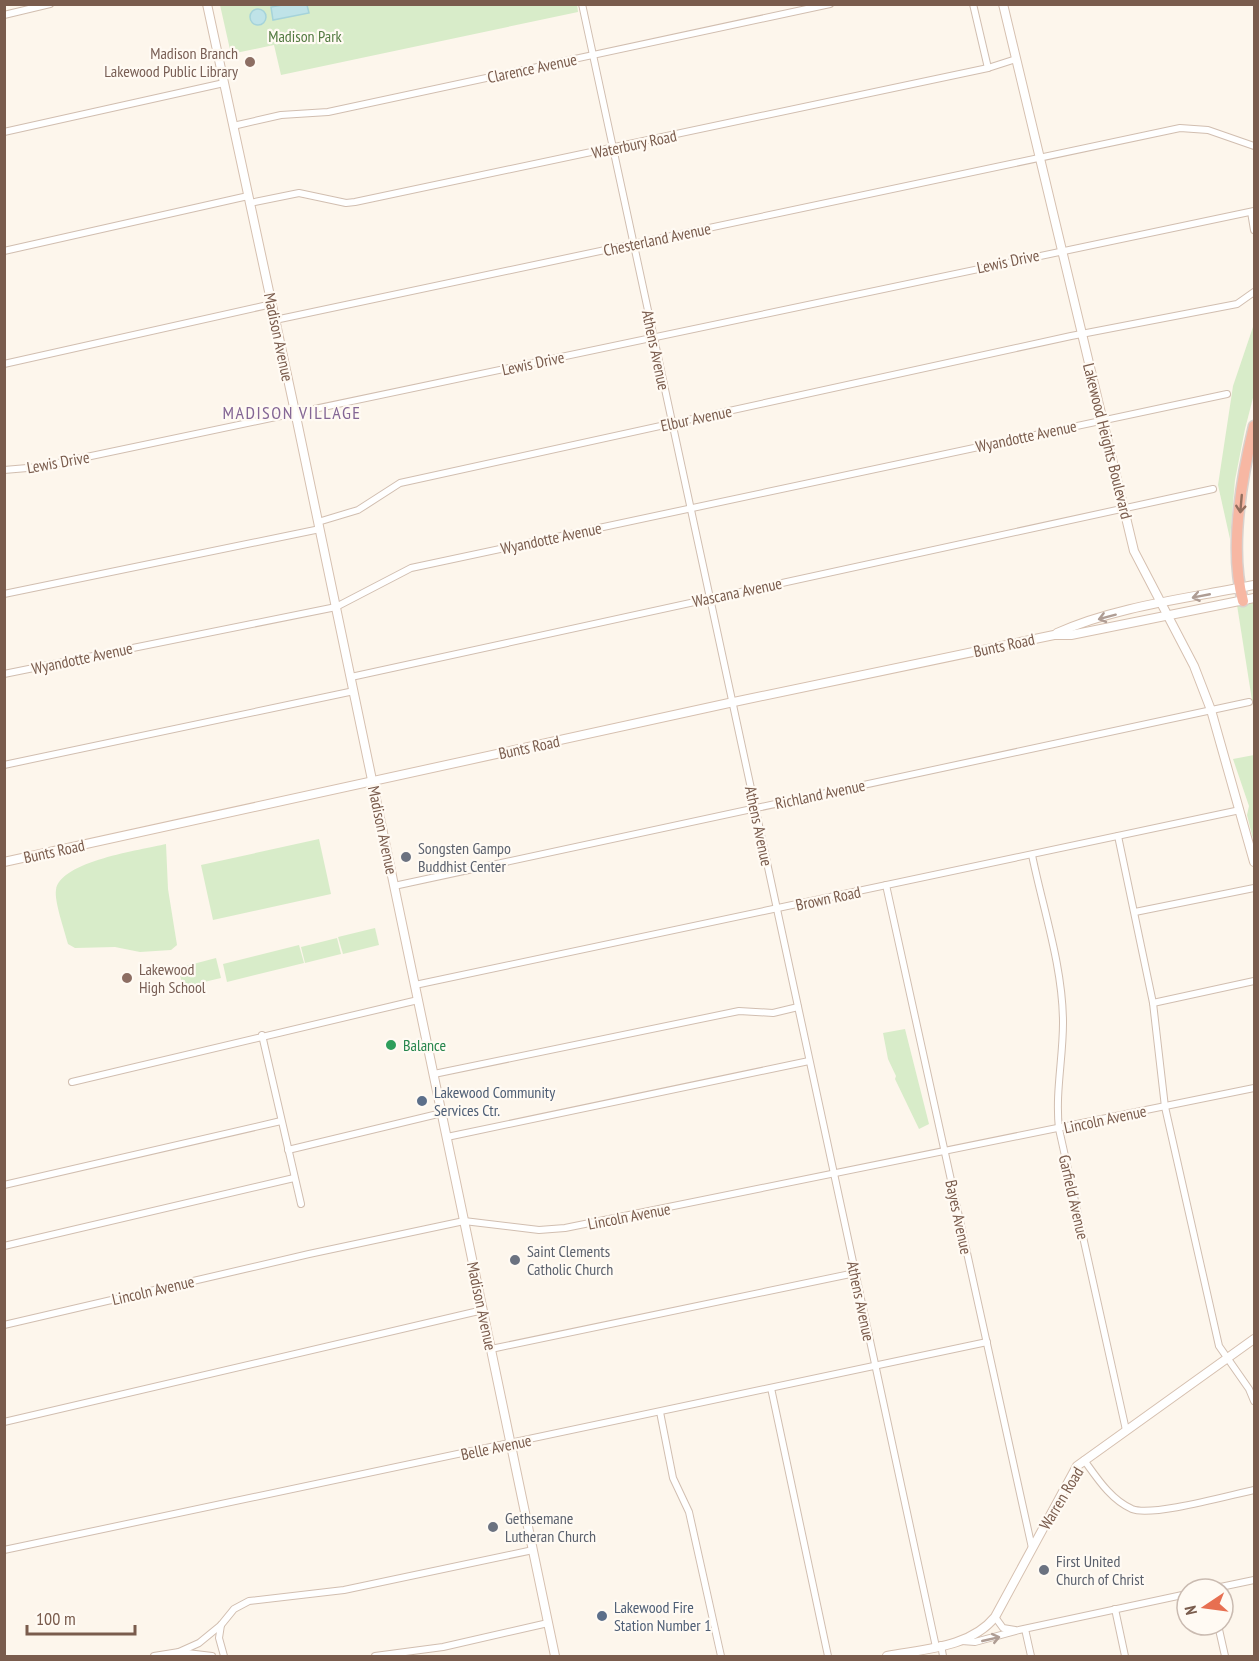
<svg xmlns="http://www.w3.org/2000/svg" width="1259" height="1661" font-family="'PT Sans Narrow',sans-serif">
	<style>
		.green { fill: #d8ecc9 }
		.water { fill: #bfe3e8; stroke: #a5d3da; stroke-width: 1.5 }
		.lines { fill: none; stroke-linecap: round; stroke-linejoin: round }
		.street-casing { stroke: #d1beb0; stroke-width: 8 }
		.secondary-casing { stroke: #d6c0b0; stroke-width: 10 }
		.highway-casing { stroke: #dad1cd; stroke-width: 13 }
		.street { stroke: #fff; stroke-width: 6 }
		.secondary { stroke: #fff; stroke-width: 8 }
		.highway { stroke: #f7b7a3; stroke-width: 10 }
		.oneway { stroke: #936e5e }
		.oneway2 { stroke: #af9d94 }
		.education-dot { fill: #8d6e63; stroke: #fffaf3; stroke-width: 2 }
		.worship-dot { fill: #6b7280; stroke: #fffaf3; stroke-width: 2 }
		.leisure-dot { fill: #2e9e5b; stroke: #fffaf3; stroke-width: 2 }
		.service-dot { fill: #5c6f8a; stroke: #fffaf3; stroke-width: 2 }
		.labels { text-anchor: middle; stroke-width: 4.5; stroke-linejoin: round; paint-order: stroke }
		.park-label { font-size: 16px; fill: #537a41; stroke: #fffaf3 }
		.education-label { font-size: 16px; fill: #785e54; stroke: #fffaf3; text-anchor: end }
		.street-label { font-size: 16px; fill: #7a5c4d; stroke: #fffaf3 }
		.worship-label { font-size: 16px; fill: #5b616d; stroke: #fffaf3; text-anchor: start }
		.leisure-label { font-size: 16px; fill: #27864d; stroke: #fffaf3; text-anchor: start }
		.service-label { font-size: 16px; fill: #4e5e75; stroke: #fffaf3; text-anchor: start }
		.neighbourhood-label { font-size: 18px; letter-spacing: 1.5px; fill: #846695; stroke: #fffaf3 }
	</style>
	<rect width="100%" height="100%" fill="#fdf6ec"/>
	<g class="green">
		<polygon points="577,4 578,12 281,75 274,45 231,54 220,5"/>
		<polygon points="1254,324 1254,394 1245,429 1235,480 1230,539 1218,485 1233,386"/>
		<polygon points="1254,601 1254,713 1237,605"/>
		<polygon points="1254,755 1254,843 1247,815 1249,806 1233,759"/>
		<polygon points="319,839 331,894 213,920 201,865"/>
		<path d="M166 844 168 889 177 945 171 950 140 952 115 947 75 948 68 944C65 932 54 901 56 890 60 861 141 850 166 844Z"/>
		<polygon points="375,928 379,945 343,954 338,937"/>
		<polygon points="337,938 341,954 305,963 301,947"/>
		<polygon points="299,945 304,963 227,982 223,964"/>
		<polygon points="216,958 221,978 183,987 178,968"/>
		<polygon points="905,1029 929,1124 919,1129 895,1079 896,1076 888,1059 883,1033"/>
	</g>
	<g class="water">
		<polygon points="282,5 307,5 309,13 273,20 271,7"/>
		<circle cx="258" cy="17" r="8"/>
	</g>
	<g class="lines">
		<defs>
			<g id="street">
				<polyline points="582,4 936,1647"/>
				<polyline points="973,4 988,68"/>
				<polyline points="4,15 50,4"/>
				<polyline points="233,126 281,115 328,112 830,4"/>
				<polyline points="4,132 224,83"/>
				<polyline points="250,203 299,193 346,203 355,202 988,68 1016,59"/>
				<polyline points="1251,212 1254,230"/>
				<polyline points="4,251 248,196"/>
				<polyline points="275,320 1180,128 1208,130 1254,146"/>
				<polyline points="4,364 272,304"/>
				<polyline points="4,470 39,467 1254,211"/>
				<polyline points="318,522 358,510 400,483 1071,336 1237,304 1254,292"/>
				<polyline points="4,594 320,529"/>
				<polyline points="4,674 336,607 411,568 1227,394"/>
				<polyline points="351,677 1213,489"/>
				<polyline points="4,765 354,691"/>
				<polyline points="1118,836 1153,1003 1165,1107 1219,1346 1249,1389 1254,1401"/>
				<path d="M1032 855C1043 909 1063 967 1063 1023 1063 1059 1055 1093 1059 1129L1126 1430"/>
				<polyline points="886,885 1032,1548"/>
				<polyline points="394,886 1249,702"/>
				<polyline points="1135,912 1254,888"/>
				<polyline points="415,985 1240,810"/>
				<polyline points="1153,1003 1254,981"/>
				<polyline points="262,1035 301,1204"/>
				<polyline points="434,1074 739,1011 773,1013 798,1007"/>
				<polyline points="72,1082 418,1000"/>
				<polyline points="447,1137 809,1061"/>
				<polyline points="288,1150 442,1113"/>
				<polyline points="4,1185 281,1121"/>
				<polyline points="4,1246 294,1178"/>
				<polyline points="4,1325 309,1254 464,1221 539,1230 565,1228 1254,1088"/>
				<polyline points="491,1349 855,1273"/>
				<polyline points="771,1388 828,1656"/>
				<polyline points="660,1412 673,1478 689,1512 721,1656"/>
				<polyline points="4,1422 483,1310"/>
				<path d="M1084 1460C1097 1478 1111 1500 1132 1509 1152 1517 1230 1495 1254 1490"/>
				<polyline points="4,1550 987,1342"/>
				<polyline points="1211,1589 1254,1580"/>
				<polyline points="1115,1609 1125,1656"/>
				<polyline points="995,1617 1003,1628 1015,1630"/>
				<polyline points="221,1625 219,1638 224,1656"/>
				<polyline points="1218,1625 1225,1656"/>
				<polyline points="1025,1629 1031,1656"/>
				<polyline points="962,1641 975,1642 1019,1630 1187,1594"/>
				<polyline points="941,1645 943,1656"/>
				<polyline points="179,1652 212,1656"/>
				<polyline points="154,1656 179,1652 199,1643 221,1625 234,1609 249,1601 344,1590 533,1550"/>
				<polyline points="375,1656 443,1647 548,1623"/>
			</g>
			<g id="secondary">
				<polyline points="207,4 297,421 555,1656"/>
				<polyline points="1003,4 1134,551 1194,666 1211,710 1254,862"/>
				<path d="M1057 633C1116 606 1191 598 1254 585"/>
				<polyline points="4,862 729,703 1054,635 1071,635 1254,598"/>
				<path d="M887 1656C923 1649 970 1648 995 1617L1077 1466 1254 1339"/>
			</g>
			<path id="highway" d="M1243 601C1229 550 1242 476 1254 426"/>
		</defs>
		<use href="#street" class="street-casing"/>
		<use href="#secondary" class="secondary-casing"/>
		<use href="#highway" class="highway-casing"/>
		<use href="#street" class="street"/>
		<use href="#secondary" class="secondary"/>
		<use href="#highway" class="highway"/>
	</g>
	<defs><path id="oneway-shaft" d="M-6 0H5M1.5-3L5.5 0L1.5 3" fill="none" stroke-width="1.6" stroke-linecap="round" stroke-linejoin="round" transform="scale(1.5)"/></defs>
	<use class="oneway" href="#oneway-shaft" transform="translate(1241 504) rotate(95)"/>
	<g class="oneway2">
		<use href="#oneway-shaft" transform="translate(1201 596) rotate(169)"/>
		<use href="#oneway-shaft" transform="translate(1107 617) rotate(165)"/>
		<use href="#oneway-shaft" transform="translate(991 1639) rotate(-13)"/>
	</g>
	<g class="education-dot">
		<circle cx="250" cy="62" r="6"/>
		<circle cx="127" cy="978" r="6"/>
	</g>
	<g class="worship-dot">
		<circle cx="406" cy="857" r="6"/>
		<circle cx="515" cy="1260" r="6"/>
		<circle cx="493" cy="1527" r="6"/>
		<circle cx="1044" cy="1570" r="6"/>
	</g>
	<circle class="leisure-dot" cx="391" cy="1045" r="6"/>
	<g class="service-dot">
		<circle cx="422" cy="1101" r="6"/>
		<circle cx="602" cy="1616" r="6"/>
	</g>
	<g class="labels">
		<g class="park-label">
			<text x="305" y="42">Madison Park</text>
		</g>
		<g class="education-label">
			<text x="238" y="59">Madison Branch<tspan x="238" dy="18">Lakewood Public Library</tspan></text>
			<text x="139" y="975" text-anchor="start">Lakewood<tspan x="139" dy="18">High School</tspan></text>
		</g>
		<g class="street-label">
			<text transform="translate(532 68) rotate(-12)" y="6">Clarence Avenue</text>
			<text transform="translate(634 144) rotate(-12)" y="6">Waterbury Road</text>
			<text transform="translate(657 239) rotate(-12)" y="6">Chesterland Avenue</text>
			<text transform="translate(1008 261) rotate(-12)" y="6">Lewis Drive</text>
			<text transform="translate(279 337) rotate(78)" y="6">Madison Avenue</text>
			<text transform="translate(656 350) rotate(78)" y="6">Athens Avenue</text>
			<text transform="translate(533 363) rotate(-12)" y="6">Lewis Drive</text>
			<text transform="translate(696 418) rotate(-12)" y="6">Elbur Avenue</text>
			<text transform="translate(1026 436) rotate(-12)" y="6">Wyandotte Avenue</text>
			<text transform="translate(1108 441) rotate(76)" y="6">Lakewood Heights Boulevard</text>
			<text transform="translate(58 462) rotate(-10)" y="6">Lewis Drive</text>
			<text transform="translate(551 538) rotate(-12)" y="6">Wyandotte Avenue</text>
			<text transform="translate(737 592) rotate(-12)" y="6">Wascana Avenue</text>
			<text transform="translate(1004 645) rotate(-12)" y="6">Bunts Road</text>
			<text transform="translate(82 658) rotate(-12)" y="6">Wyandotte Avenue</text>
			<text transform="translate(529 747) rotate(-12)" y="6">Bunts Road</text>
			<text transform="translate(820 794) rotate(-12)" y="6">Richland Avenue</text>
			<text transform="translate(759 826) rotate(78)" y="6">Athens Avenue</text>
			<text transform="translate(383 830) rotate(78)" y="6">Madison Avenue</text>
			<text transform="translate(54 851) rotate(-12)" y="6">Bunts Road</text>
			<text transform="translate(828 898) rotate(-12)" y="6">Brown Road</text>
			<text transform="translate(1105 1119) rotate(-12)" y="6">Lincoln Avenue</text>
			<text transform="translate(1074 1197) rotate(77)" y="6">Garfield Avenue</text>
			<text transform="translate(629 1216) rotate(-11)" y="6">Lincoln Avenue</text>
			<text transform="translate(959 1217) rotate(78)" y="6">Bayes Avenue</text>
			<text transform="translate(153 1290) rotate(-13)" y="6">Lincoln Avenue</text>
			<text transform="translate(861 1301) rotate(78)" y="6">Athens Avenue</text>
			<text transform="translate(482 1306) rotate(78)" y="6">Madison Avenue</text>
			<text transform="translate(496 1447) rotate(-12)" y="6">Belle Avenue</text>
			<text transform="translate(1061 1498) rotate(-59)" y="6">Warren Road</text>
		</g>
		<g class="worship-label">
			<text x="418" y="854">Songsten Gampo<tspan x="418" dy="18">Buddhist Center</tspan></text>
			<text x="527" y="1257">Saint Clements<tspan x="527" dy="18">Catholic Church</tspan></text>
			<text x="505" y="1524">Gethsemane<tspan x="505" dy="18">Lutheran Church</tspan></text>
			<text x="1056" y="1567">First United<tspan x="1056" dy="18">Church of Christ</tspan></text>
		</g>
		<g class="leisure-label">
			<text x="403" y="1051">Balance</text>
		</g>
		<g class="service-label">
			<text x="434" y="1098">Lakewood Community<tspan x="434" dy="18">Services Ctr.</tspan></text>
			<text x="614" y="1613">Lakewood Fire<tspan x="614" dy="18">Station Number 1</tspan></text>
		</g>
		<g class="neighbourhood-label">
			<text x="292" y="419">MADISON VILLAGE</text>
		</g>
	</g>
	<rect width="1259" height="1661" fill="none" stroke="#7a5c4d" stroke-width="12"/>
	<g transform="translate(1205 1607) rotate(257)"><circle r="28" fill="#fffaf3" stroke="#cabbb1" stroke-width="1.5"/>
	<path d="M0-4.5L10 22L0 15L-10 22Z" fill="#e76f51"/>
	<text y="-9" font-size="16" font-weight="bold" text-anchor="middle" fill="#7a5c4d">N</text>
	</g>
	<path d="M27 1625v9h108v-9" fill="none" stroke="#7a5c4d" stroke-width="3"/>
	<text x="36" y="1625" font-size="18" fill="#7a5c4d" stroke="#fffaf3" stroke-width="4.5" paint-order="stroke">100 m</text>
</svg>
